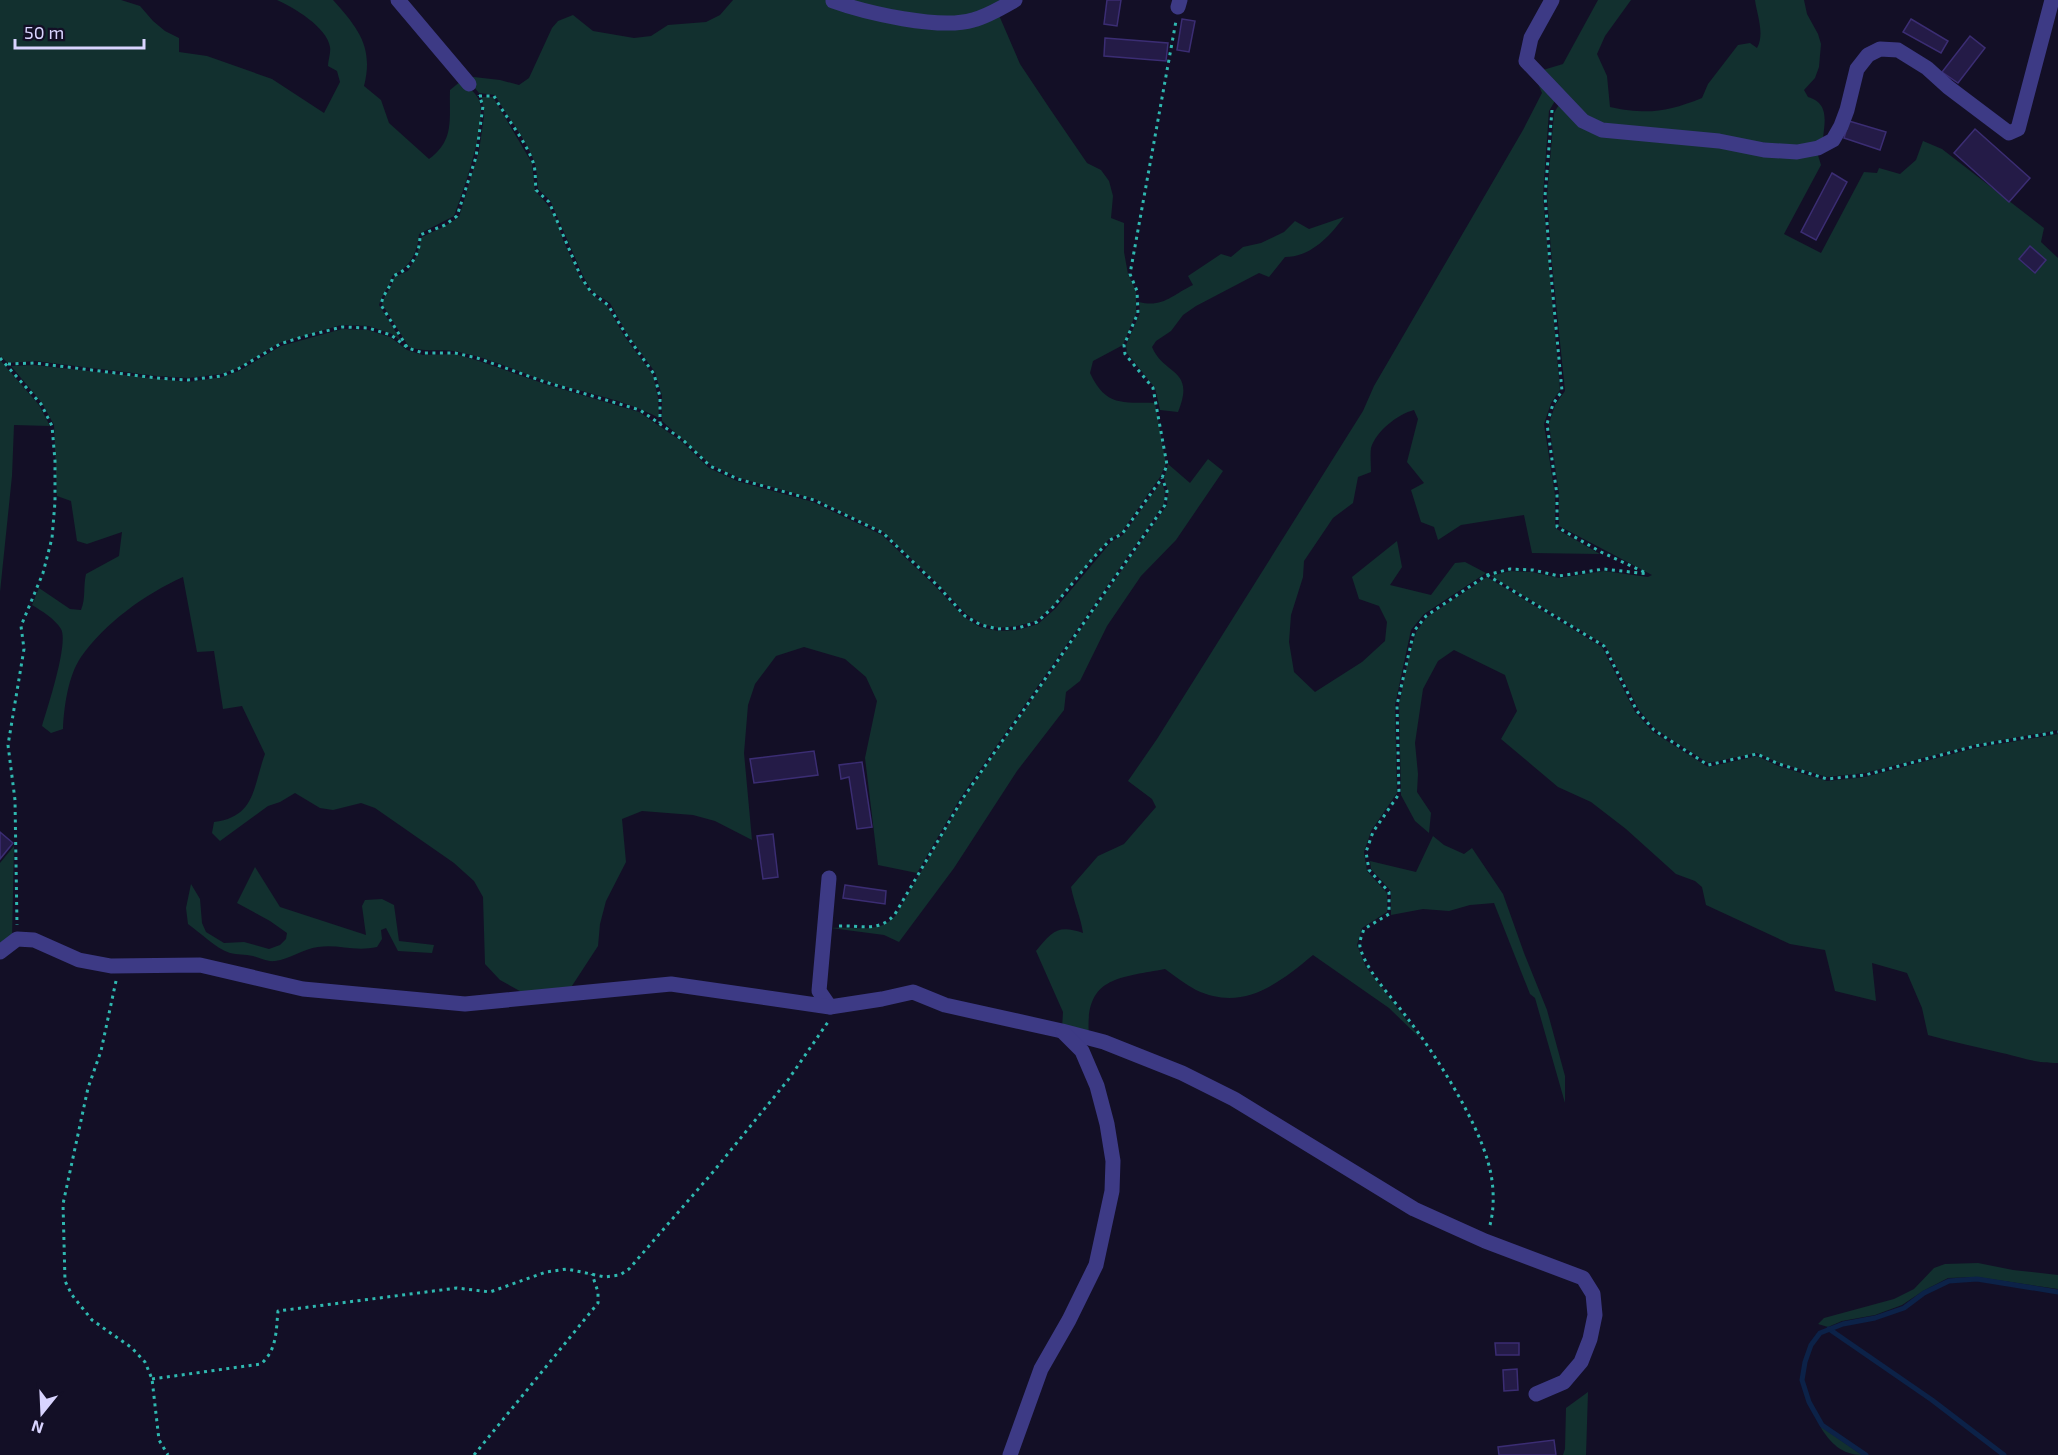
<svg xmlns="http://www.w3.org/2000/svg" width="2058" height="1455" font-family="'Exo 2',sans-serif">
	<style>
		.green { fill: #12302f }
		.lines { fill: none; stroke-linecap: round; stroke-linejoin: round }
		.stream { stroke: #0c2248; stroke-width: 5 }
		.building { fill: #241b47; stroke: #3b2d73; stroke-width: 1.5 }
		.path { stroke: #2fb8b0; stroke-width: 3; stroke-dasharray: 3 4.5; stroke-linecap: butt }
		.minor { stroke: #3d3a85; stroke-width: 15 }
	</style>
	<rect width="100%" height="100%" fill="#130f26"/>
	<g class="green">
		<path d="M0 0H121L140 6 153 21 165 31 179 38V52L207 56 272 79 324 113 340 82 337 71 328 66C328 60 331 53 330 47 327 27 293 7 277 0H333C358 28 374 47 364 86L381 100 389 123 429 159C455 140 449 119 450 90L461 81C466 86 474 91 478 98 490 117 462 195 454 216L419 234C418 253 409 268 392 276 390 288 382 293 379 305L402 342 392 334 369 326 341 325 279 343 238 368 221 374 188 378 157 376 35 361 8 363 0 356Z"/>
		<path d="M733 0H829L947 28 998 13 1020 64 1050 109 1087 163 1101 170 1109 181 1113 196 1111 218 1124 223V252L1128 274 1136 291V313L1123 345 1093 361 1090 373C1106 407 1122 402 1155 403L1166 464 1160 477 1121 533 1109 539 1053 606 1036 621 1017 626 998 628 982 624 966 614 939 585 883 532 815 499 739 478 711 465 662 421V396L655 372 627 334 610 303 592 291 583 276 550 200 538 189C537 180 537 169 534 161 525 137 507 117 495 95L479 93 465 76 500 80 519 85 529 78 552 28 558 21 573 15 593 31 634 38 651 36 668 25 706 22 720 15Z"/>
		<polygon points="839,0 1007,0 996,6 949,20"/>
		<path d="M1598 0H1631L1605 36 1597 54 1607 76 1610 107C1647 115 1667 112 1702 98L1708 84 1738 45 1750 43 1757 48C1765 34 1757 15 1755 0H1804L1807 14 1818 34 1821 44 1819 67 1815 78 1804 90 1808 97C1829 103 1825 121 1823 138L1803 147 1607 126 1587 117 1543 70 1563 64Z"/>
		<path d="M1536 79 1556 99 1549 111 1543 196 1560 390 1551 403 1544 424 1555 495V528L1600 554 1532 553 1524 515 1461 525 1438 540 1434 527 1421 522 1411 490 1424 483 1407 462 1418 419 1414 410C1398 414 1376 431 1371 448 1370 455 1371 465 1371 472L1358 477 1353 503 1333 518 1304 561 1303 577 1291 615 1289 642 1294 672 1315 692 1362 662 1385 641 1387 622 1379 606 1359 599 1352 577 1397 541 1402 567 1390 585 1431 595 1455 563 1465 562 1486 573 1424 614 1411 630 1395 705 1397 793 1371 831 1364 852 1367 871 1387 893V912L1362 928 1357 945 1366 967 1421 1039 1389 1008 1313 955C1278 984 1243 1012 1196 990 1185 984 1175 976 1165 969 1118 978 1084 977 1089 1036L1062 1029 1063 1012 1036 951C1052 932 1057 924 1083 933 1081 918 1074 903 1071 887L1098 856 1124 844 1156 807 1152 799 1128 781 1157 739 1363 411 1374 386 1523 130 1542 93Z"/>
		<path d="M482 97H493L532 163 535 191 547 204 557 220 563 240 580 277 591 293 607 306 625 337 653 375 658 398 659 418C624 399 584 393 546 381 517 371 489 358 459 352 441 348 428 353 409 347L382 304C385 293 392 288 394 277L408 271 416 257 422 237 445 226 459 217 479 151 484 116Z"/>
		<polygon points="1560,103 1585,128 1817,152 1821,165 1784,234 1821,253 1864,172 1877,173 1879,168 1900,174 1916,160 1923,141 1942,149 2044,228 2041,242 2058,258 2058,730 1974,745 1865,773 1827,777 1779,763 1757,753 1708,763 1655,729 1639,710 1605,645 1491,576 1510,571 1532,572 1559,578 1604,571 1648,577 1652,575 1559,526 1559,494 1549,424 1555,405 1565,391 1552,264 1547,196 1554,113"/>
		<path d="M1344 217C1330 236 1311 257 1285 257L1269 277 1259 273 1196 306 1183 315 1171 331 1156 341 1152 347C1164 376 1196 368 1178 412L1160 410 1155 388 1127 353 1126 345 1140 313 1139 302C1163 308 1172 295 1193 285L1188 276 1221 254 1231 257 1243 247 1261 243 1284 232 1295 221 1309 229Z"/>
		<path d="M342 329 368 330 390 337 407 350 423 355 455 354 476 360 545 384 639 412 681 441 709 468 737 481 813 502 882 535 937 588 964 617 980 627 998 631 1018 630 1038 624 1055 609 1111 542 1123 535 1161 482 1165 491 1164 504 961 797 917 873 878 865 865 758 877 701 866 677 845 659 804 647 776 656 755 684 748 705 744 753 752 840 715 821 693 815 642 811 622 819 626 862 606 901 600 924 598 946 568 992 527 995 500 980 485 964 483 897 474 881 454 863 375 808 361 803 333 810 320 808 295 793 280 802 268 806 220 841 212 833 214 822C256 817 253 786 265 754L242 706 223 709 214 651 197 652 183 577C145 594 105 623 81 657 68 676 64 707 63 729L51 733 42 726C47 709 69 643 61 629 55 619 42 611 32 605L39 588 70 609 81 610C86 598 83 587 86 574L119 556 122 532 87 544 77 541 71 501 57 496 54 425 42 403 11 366 34 365 188 382 222 377 239 371 281 346Z"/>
		<polygon points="0,360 39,405 50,426 14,425 12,476 0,592"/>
		<path d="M1208 459 1223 471 1176 540 1141 576 1107 626 1080 681 1066 692 1064 710 1017 771 954 868 899 942 884 935 831 928C855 926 880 935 896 915L963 799 1167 505 1168 491 1164 478 1168 464 1190 483Z"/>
		<path d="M1487 577 1602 647 1635 712 1653 732 1708 767 1757 756 1778 766 1827 781 1865 777 1975 748 2058 734V1063C2034 1063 2024 1058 2002 1053 1978 1047 1953 1042 1928 1035L1922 1008 1907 973 1872 963 1876 1001 1835 991 1825 950 1790 944 1706 905 1702 887 1695 881 1676 874 1626 829 1591 802 1558 787 1501 739 1517 711 1505 675 1454 650 1438 661 1423 689 1415 743 1418 774 1417 792 1431 813 1429 833 1415 821 1401 795 1399 705 1407 664 1416 632 1427 617Z"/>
		<polygon points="1433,836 1444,845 1464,854 1472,848 1503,894 1524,953 1547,1010 1565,1076 1565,1103 1535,998 1530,994 1494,903 1470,905 1449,911 1423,909 1391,915 1391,891 1371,869 1370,861 1416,872"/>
		<polygon points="14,846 12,939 0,947 0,863"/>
		<path d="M255 867 280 907 366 935 362 906 365 900 382 899 394 905 399 941 434 945 432 953 398 951 386 928 381 930 382 939 377 947C354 952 339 944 318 947 303 949 290 959 275 961 267 962 260 958 253 956 245 954 237 955 230 953 215 948 201 933 188 924L186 908 191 884 200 899 202 923 206 932 224 943 244 942 269 949 280 945 286 939 287 933 270 921 237 903Z"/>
		<polygon points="1978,1263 2013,1270 2058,1275 2058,1289 1977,1277 1948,1278 1923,1291 1902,1305 1875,1315 1842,1321 1828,1327 1818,1324 1824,1318 1894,1299 1914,1289 1934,1268 1945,1264"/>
		<polygon points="1588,1392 1586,1455 1563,1455 1565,1449 1566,1408"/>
		<path d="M1820 1426 1862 1455C1842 1455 1830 1443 1820 1426Z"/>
	</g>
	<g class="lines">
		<g class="stream">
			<polyline points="1829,1329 1932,1400 2004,1455"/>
			<polyline points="1866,1455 1822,1425 1809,1402 1802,1380 1805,1362 1811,1345 1820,1333 1843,1324 1875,1318 1904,1308 1924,1293 1949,1281 1977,1279 2058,1292"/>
		</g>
	</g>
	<g class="building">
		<polygon points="1107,0 1121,0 1117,26 1104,24"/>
		<polygon points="1182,19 1195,21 1189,52 1177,50"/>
		<polygon points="1911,19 1948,41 1941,53 1903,32"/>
		<polygon points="1970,36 1985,48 1958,83 1942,72"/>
		<polygon points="1105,38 1168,43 1166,61 1104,56"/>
		<polygon points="1849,121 1886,132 1880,150 1844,138"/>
		<polygon points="1975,129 2030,178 2009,202 1954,153"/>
		<polygon points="1832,173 1847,182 1816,240 1801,232"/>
		<polygon points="2030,246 2046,260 2035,273 2019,259"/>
		<polygon points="814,751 818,775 754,783 750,759"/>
		<polygon points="862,762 872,827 857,829 849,777 841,779 839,765"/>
		<polygon points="0,832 13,843 0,859"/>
		<polygon points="773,834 778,877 763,879 757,836"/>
		<polygon points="845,885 886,891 885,904 843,898"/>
		<polygon points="1495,1343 1519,1343 1519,1355 1496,1355"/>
		<polygon points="1517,1369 1518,1390 1504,1391 1503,1370"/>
		<polygon points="1554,1440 1556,1455 1499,1455 1498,1447"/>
	</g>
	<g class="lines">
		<g class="path">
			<path d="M479 96H494C506 118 524 138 533 162 536 170 535 181 536 190L549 202 581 277 591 292 608 305 627 336 654 374 660 397V423"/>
			<polyline points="1552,110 1545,196 1550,264 1562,391 1553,404 1547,424 1557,495 1557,527 1601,552 1644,572"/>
			<path d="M407 347 381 305C383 293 391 288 393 276 411 269 420 255 420 235L445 225 457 216 476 157 483 106 479 95"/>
			<polyline points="0,358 41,404 52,426 55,461 55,502 52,538 43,573 21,626 24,649 8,745 15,800 17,925"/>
			<polyline points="8,364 34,363 157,378 188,380 221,376 238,369 280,344 302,337 342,327 368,328 391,335 408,348 423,353 455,353 477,358 545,382 640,410 683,440 710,466 738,479 814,500 883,533 938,586 965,616 981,625 998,629 1018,628 1037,622 1053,607 1094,557 1110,540 1122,534 1162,478 1167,465 1153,388 1125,354 1124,345 1138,313 1137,291 1130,274 1176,21"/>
			<polyline points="1487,575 1604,646 1637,711 1654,730 1708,765 1757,754 1779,764 1827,779 1865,775 1975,746 2058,732"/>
			<path d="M839 926C861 925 879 933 895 914L963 798 1165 505 1167 491 1162 478"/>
			<polyline points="116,981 101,1051 88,1088 63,1204 65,1281 72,1295 92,1320 132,1348 145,1362 152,1379 159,1440 168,1455"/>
			<path d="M1490 1225C1495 1206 1494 1182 1488 1162 1476 1119 1436 1055 1408 1019 1392 997 1367 973 1360 947 1359 941 1362 935 1364 929L1389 914V892L1369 870 1366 852 1373 832 1399 794 1397 705 1414 631 1426 616 1487 575 1510 569 1533 570 1559 576 1604 569 1648 574"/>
			<path d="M152 1379 261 1364C277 1350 276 1331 278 1311L457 1288 490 1292 546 1272 567 1269 605 1277 620 1275 629 1269 713 1172 788 1080 828 1022"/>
			<polyline points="474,1455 598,1303 598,1292 592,1274"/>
		</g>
		<g class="minor">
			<polyline points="398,0 469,84"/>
			<polyline points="1552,0 1531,38 1526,61 1583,121 1602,130 1719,141 1764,150 1797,152 1818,148 1833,140 1841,126 1847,110 1857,69 1868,55 1880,49 1898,50 1927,68 1948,87 2009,133 2018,129 2052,0"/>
			<path d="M833 1C866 13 940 30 973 20 988 16 1001 8 1015 0"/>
			<polyline points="1178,7 1180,0"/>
			<polyline points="829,878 819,991 830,1007"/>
			<polyline points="0,952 17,939 34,940 79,960 111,966 200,965 303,989 465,1004 671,984 830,1007 882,999 913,992 945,1005 1062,1031 1104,1042 1182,1073 1234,1099 1414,1209 1485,1241 1583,1278 1593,1294 1595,1315 1590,1339 1581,1362 1564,1382 1536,1394"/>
			<polyline points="1010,1455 1041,1369 1069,1320 1096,1265 1112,1191 1113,1161 1107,1124 1097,1086 1082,1051 1063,1032"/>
		</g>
	</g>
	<g transform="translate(42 1413) rotate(198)" stroke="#130f26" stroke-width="4.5" paint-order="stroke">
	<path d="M0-4.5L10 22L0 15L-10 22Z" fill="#d9d4ff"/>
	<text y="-9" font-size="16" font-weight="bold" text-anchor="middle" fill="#d9d4ff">N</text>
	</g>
	<path d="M15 39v9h129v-9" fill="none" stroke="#d9d4ff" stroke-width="3"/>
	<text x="24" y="39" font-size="18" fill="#d9d4ff" stroke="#130f26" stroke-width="4.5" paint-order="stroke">50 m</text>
</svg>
